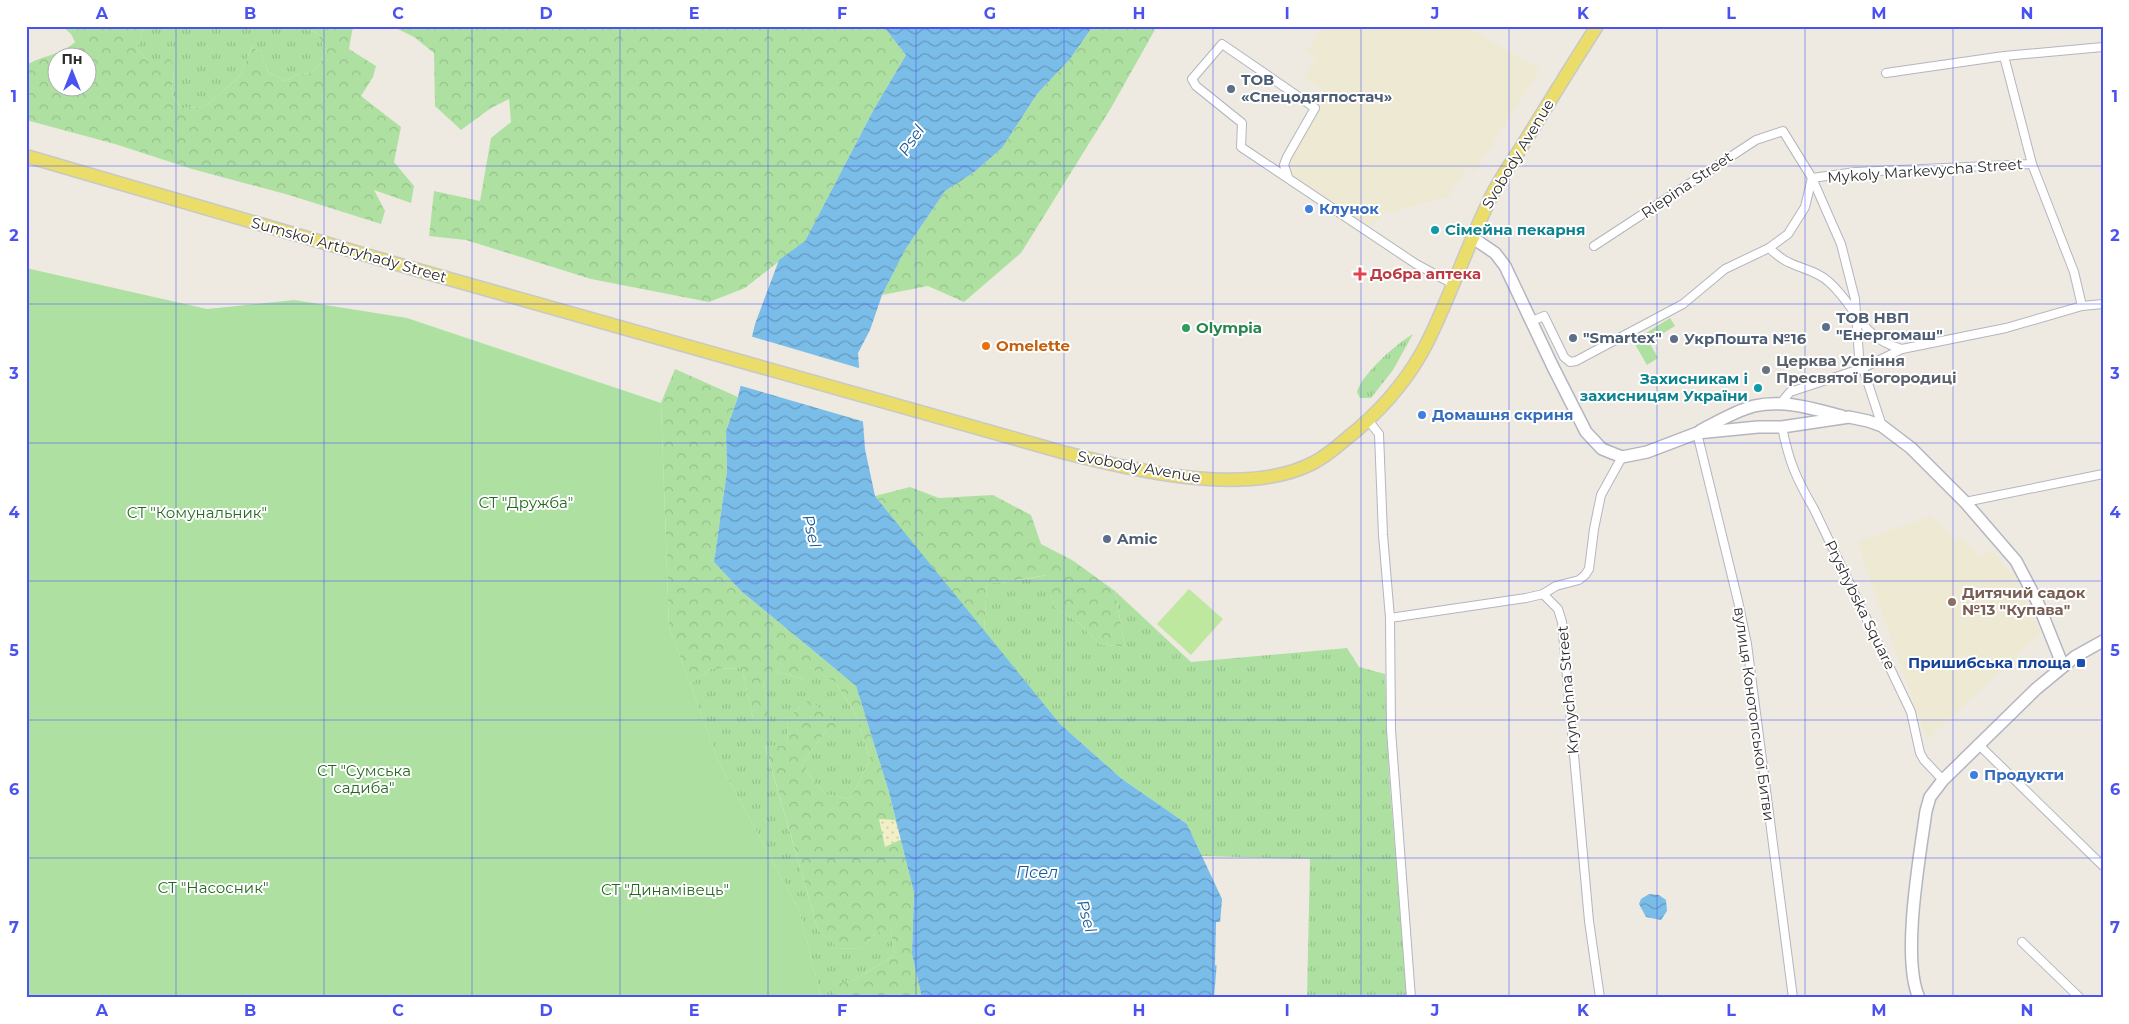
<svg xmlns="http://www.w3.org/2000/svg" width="2129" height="1024" font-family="Montserrat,sans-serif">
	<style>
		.education { fill: #eee9d2 }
		.grass { fill: url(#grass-tufts) }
		.forest { fill: url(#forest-crowns); fill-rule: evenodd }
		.sand { fill: url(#sand-dots) }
		.garden { fill: #aee1a1 }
		.pitch { fill: #bee89d }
		.water { fill: url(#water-waves) }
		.pier { fill: #eeeae1 }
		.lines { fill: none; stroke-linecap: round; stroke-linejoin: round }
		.street-casing { stroke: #b4b5c0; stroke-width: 10 }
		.secondary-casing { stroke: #b4b5c0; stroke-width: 14 }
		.primary-casing { stroke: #c8c8c8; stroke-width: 15 }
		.street { stroke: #fff; stroke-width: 8 }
		.secondary { stroke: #fff; stroke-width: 11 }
		.primary { stroke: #eadd69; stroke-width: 12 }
		.grid { fill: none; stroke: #4a53f1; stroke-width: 1; stroke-opacity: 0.55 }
		.service-dot { fill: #5c6f8a; stroke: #fff; stroke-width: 2 }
		.shop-dot { fill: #3f7fe0; stroke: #fff; stroke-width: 2 }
		.culture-dot { fill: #0f9aa8; stroke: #fff; stroke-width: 2 }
		.health-dot { fill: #e0444e; stroke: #fff; stroke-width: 2 }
		.leisure-dot { fill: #2e9e5b; stroke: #fff; stroke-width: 2 }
		.food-dot { fill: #e8710a; stroke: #fff; stroke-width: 2 }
		.worship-dot { fill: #6b7280; stroke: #fff; stroke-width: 2 }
		.education-dot { fill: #8d6e63; stroke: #fff; stroke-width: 2 }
		.transit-dot { fill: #1a4fb4; stroke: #fff; stroke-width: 2 }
		.labels { text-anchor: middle; stroke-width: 4; stroke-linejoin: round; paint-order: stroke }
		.service-label { font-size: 15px; font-weight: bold; fill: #4e5e75; stroke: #fff; text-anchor: start }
		.street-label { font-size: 15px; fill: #2d2d2d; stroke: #fff }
		.shop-label { font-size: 15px; font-weight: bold; fill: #366cbe; stroke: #fff; text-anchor: start }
		.culture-label { font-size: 15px; font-weight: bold; fill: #0d838f; stroke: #fff; text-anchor: start }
		.health-label { font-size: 15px; font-weight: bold; fill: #be3a42; stroke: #fff; text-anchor: start }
		.leisure-label { font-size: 15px; font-weight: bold; fill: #27864d; stroke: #fff; text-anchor: start }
		.food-label { font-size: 15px; font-weight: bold; fill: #c56008; stroke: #fff; text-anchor: start }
		.worship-label { font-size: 15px; font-weight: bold; fill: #5b616d; stroke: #fff; text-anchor: start }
		.park-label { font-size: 15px; fill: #24691f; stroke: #fff }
		.education-label { font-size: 15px; font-weight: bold; fill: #785e54; stroke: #fff; text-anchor: start }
		.transit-label { font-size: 15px; font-weight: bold; fill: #164399; stroke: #fff; text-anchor: end }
		.water-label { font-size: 16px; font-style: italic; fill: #155a9a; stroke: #fff }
		.neatline { fill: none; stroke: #4a53f1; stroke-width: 2 }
		.grid-label { font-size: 16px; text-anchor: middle; font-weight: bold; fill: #4a53f1 }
	</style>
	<defs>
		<pattern id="grass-tufts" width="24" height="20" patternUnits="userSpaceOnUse" patternTransform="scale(1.25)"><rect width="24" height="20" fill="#aee1a1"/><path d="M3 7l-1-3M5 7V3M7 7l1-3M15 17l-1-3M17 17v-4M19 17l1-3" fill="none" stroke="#96c18b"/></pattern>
		<pattern id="forest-crowns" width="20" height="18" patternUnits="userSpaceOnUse" patternTransform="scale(1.25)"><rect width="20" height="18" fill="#aee1a1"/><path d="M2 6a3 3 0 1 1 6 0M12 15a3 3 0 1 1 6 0" fill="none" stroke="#96c18b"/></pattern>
		<pattern id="sand-dots" width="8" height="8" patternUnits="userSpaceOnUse" patternTransform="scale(1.25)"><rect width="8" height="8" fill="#f0efc6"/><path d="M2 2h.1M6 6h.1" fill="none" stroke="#cecdaa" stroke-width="1.8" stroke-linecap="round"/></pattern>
		<pattern id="water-waves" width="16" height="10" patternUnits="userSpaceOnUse" patternTransform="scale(1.25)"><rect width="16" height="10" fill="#7abde9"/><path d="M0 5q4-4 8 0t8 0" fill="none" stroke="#649abd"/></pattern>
	</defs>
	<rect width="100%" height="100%" fill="#eeeae1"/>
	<g class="education">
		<polygon points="1323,26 1465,26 1540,69 1475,172 1467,167 1448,197 1383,214 1371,227 1277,165 1322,89 1303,78 1316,58 1307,51"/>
		<polygon points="1931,516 1956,542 1961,537 1980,556 1991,549 2011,572 2041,633 1927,740 1857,542"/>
	</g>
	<g class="grass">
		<path d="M144 26H297L317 33 326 51 320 64 312 73 299 74 285 81 269 73 260 52 252 47 239 77 205 107 182 108C167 94 172 85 175 67L147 60 137 49Z"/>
		<path d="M1413 334 1393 370 1371 398H1360L1357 392C1361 375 1397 343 1413 334Z"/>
		<polygon points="1048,575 1053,606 1079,623 1099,644 1125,647 1115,591 1191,662 1347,648 1359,667 1385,674 1389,775 1407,998 1307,998 1310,859 1202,856 1187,824 1122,779 1060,724 984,632 987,583 1001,583"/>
		<polygon points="808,666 835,682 855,713 870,759 850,799 825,794 801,765 826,731 809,699 788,718 787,746 765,746 818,930 840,949 862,948 875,934 890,927 895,955 854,980 831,985 834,998 821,998 799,910 718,760 690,684 711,669 742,668 753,719 768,721 763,681 771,670 803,679"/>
	</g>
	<g class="forest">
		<path d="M62 26H144L137 49 147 60 169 58 175 67C172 85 167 95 182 108L205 107 239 77 252 47 260 52 269 73 285 81 299 74 312 73 320 64 326 51 317 33 297 26H353L349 49 376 66 373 77 361 96 401 127 394 162 414 186 411 203 374 190 385 211 381 224 289 195 192 169 115 144 26 120V65C40 57 64 53 75 42L71 34ZM58 58H88V88H58Z"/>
		<polygon points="392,26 883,26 906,55 874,109 805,241 745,288 709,302 591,279 466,240 429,236 434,191 480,201 491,138 511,122 509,99 491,108 461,130 435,106 434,53 414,37"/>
		<polygon points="1093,26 1157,26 1111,108 1021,253 964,302 928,286 882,295 905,250 945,191 973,173 1002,148 1037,94 1070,59"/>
		<polygon points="675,369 738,397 726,431 727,471 714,562 741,591 856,686 889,792 914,893 912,954 922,998 834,998 830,985 854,980 895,955 890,928 875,934 862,948 839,949 818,930 765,745 787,746 788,718 809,699 840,725 826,731 801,765 825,794 850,799 870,759 855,713 835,682 809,667 803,679 771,670 763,682 769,722 753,719 742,668 711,669 690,684 669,627 661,403"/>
		<polygon points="910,487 939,498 993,495 1031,515 1041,544 1072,560 1115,591 1125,647 1099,644 1079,623 1053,606 1047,575 1000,583 987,583 984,632 875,496"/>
	</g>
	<polygon class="sand" points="879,819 895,820 902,839 885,847"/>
	<g class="garden">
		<polygon points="26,268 207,309 294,300 407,318 661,403 669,627 718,760 799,910 821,998 26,998"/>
		<polygon points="1670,318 1675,326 1649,342 1658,358 1647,365 1633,341"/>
	</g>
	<polygon class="pitch" points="1189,589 1223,619 1191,655 1157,624"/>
	<g class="water">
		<polygon points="883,26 1093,26 1070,59 1037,94 1002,148 973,173 945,191 905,250 882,295 870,330 858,353 865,449 875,496 1060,724 1122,779 1187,824 1222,899 1214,998 922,998 912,954 914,893 889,792 856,686 741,591 714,562 727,471 726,431 738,397 755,324 779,260 805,241 874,109 906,55"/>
		<polygon points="1649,894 1659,895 1666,900 1667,911 1661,920 1646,917 1639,904 1641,899"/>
	</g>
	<g class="pier">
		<polygon points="750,336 862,369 865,422 738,385"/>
		<polygon points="1216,922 1223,922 1220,966 1215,965"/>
	</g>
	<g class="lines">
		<defs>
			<g id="street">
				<polyline points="2004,56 2032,164 2074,272 2082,306"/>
				<polyline points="1886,73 2004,56 2103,47"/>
				<polyline points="1288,177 1284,165 1287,157 1315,108 1222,44 1192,79 1196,86 1242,123 1241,147 1416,264 1453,284"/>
				<polyline points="1594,246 1756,140 1783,131 1812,178 1841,244 1855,299 1859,356 1882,426"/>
				<path d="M1769 248C1775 253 1781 259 1788 262 1802 269 1817 271 1829 282 1858 308 1860 338 1902 349"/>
				<polyline points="1532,321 1544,316 1564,357 1570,362 1576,361 1683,304 1725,269 1769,248 1788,234 1805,207 1812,178 1856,172 2032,164"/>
				<polyline points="1780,404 1790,392 1863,368 1902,349 2006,328 2082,306 2103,304"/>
				<polyline points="1368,420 1379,434 1383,535 1390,618 1391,730 1411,998"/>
				<path d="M1782 427C1789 462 1796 478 1814 509L1911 712 1920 753 1924 760 1943 780"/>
				<polyline points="1697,433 1738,601 1747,644 1793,998"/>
				<polyline points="1965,502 2103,474"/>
				<polyline points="1543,594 1558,609 1562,622 1589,921 1600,998"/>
				<polyline points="1390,618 1526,598 1543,594 1556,586 1579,580 1585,575 1589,569 1594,529 1601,495 1622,457"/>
				<polyline points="1978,744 2103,866"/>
				<polyline points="2022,942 2080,998"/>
			</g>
			<g id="secondary">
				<polyline points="1473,238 1495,253 1505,266 1553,367 1586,432 1602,449 1622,457 1647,452 1697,433 1758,427 1782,427 1849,417 1868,421 1882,426 1911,448 1965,502 2016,561 2037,601 2063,666"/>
				<path d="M1700 431C1717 422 1735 411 1754 406 1784 399 1813 409 1842 416"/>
				<path d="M1919 998C1901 958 1920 855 1926 811L1930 797 1943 780 2036 689 2076 656 2103 641"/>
			</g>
			<path id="primary" d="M26 156 421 271 1062 452C1132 470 1246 498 1313 463 1329 455 1343 441 1357 430 1386 405 1411 375 1428 341 1451 294 1468 244 1491 197 1500 178 1513 161 1524 143 1548 104 1572 65 1597 26"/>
		</defs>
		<use href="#street" class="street-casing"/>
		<use href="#secondary" class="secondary-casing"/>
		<use href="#primary" class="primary-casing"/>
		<use href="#street" class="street"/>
		<use href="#secondary" class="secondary"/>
		<use href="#primary" class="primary"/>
	</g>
	<path class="grid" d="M176 26V998M324 26V998M472 26V998M620 26V998M768 26V998M916 26V998M1064 26V998M1213 26V998M1361 26V998M1509 26V998M1657 26V998M1805 26V998M1953 26V998M26 166H2103M26 304H2103M26 443H2103M26 581H2103M26 720H2103M26 858H2103"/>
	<g class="service-dot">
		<circle cx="1231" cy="89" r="5"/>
		<circle cx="1826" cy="327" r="5"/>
		<circle cx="1573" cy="338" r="5"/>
		<circle cx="1674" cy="339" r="5"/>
		<circle cx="1107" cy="539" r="5"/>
	</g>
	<g class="shop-dot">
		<circle cx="1309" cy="209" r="5"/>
		<circle cx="1422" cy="415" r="5"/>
		<circle cx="1974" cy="775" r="5"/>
	</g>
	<g class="culture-dot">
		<circle cx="1435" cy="230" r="5"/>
		<circle cx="1758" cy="388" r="5"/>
	</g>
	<path class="health-dot" d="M1357.5 266.5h5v5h5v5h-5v5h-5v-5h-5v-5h5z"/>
	<circle class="leisure-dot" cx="1186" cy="328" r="5"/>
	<circle class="food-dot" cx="986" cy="346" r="5"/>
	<circle class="worship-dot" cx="1766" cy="370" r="5"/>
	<circle class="education-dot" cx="1952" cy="602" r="5"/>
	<rect class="transit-dot" x="2076" y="658" width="10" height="10" rx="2.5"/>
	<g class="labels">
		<g class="service-label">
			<text x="1241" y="85">ТОВ<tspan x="1241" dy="17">«Спецодягпостач»</tspan></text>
			<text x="1836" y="323">ТОВ НВП<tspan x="1836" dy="17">"Енергомаш"</tspan></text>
			<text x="1583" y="343">"Smartex"</text>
			<text x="1684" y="344">УкрПошта №16</text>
			<text x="1117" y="544">Amic</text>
		</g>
		<g class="street-label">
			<text transform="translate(1518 154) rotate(-59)" y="5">Svobody Avenue</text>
			<text transform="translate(1925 171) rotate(-4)" y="5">Mykoly Markevycha Street</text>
			<text transform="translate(1687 185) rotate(-34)" y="5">Riepina Street</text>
			<text transform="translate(349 250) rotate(16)" y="5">Sumskoi Artbryhady Street</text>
			<text transform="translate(1139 467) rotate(10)" y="5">Svobody Avenue</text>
			<text transform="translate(1860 605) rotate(64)" y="5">Pryshybska Square</text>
			<text transform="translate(1568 690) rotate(-95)" y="5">Krynychna Street</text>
			<text transform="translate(1754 714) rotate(82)" y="5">вулиця Конотопської Битви</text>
		</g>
		<g class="shop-label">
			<text x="1319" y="214">Клунок</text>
			<text x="1432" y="420">Домашня скриня</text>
			<text x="1984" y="780">Продукти</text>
		</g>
		<g class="culture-label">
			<text x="1445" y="235">Сімейна пекарня</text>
			<text x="1748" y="384" text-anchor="end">Захисникам і<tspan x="1748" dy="17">захисницям України</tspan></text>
		</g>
		<g class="health-label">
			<text x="1370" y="279">Добра аптека</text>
		</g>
		<g class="leisure-label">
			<text x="1196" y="333">Olympia</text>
		</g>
		<g class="food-label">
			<text x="996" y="351">Omelette</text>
		</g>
		<g class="worship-label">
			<text x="1776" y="366">Церква Успіння<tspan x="1776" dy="17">Пресвятої Богородиці</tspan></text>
		</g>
		<g class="park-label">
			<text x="526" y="508">СТ "Дружба"</text>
			<text x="197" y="518">СТ "Комунальник"</text>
			<text x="364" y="776">СТ "Сумська<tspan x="364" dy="17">садиба"</tspan></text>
			<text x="213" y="893">СТ "Насосник"</text>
			<text x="665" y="895">СТ "Динамівець"</text>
		</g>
		<g class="education-label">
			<text x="1962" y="598">Дитячий садок<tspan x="1962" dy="17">№13 "Купава"</tspan></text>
		</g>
		<g class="transit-label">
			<text x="2071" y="668">Пришибська площа</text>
		</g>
		<g class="water-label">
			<text transform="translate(911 140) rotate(-56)" y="6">Psel</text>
			<text transform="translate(812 531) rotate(76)" y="6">Psel</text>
			<text x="1037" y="878">Псел</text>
			<text transform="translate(1087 916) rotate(74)" y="6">Psel</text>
		</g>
	</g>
	<rect width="2129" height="1024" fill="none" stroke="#ffffff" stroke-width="55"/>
	<g transform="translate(72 72)"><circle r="24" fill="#ffffff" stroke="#ababab"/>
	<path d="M0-4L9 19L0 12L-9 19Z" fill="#4a53f1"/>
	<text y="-8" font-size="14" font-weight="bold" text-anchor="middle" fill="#2d2d2d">Пн</text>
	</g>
	<rect x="28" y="28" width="2074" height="968" class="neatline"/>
	<g class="grid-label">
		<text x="102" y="19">A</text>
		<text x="250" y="19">B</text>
		<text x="398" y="19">C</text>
		<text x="546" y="19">D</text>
		<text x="694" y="19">E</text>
		<text x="842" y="19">F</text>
		<text x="990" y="19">G</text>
		<text x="1139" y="19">H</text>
		<text x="1287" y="19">I</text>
		<text x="1435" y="19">J</text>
		<text x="1583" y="19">K</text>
		<text x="1731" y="19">L</text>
		<text x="1879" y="19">M</text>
		<text x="2027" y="19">N</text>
		<text x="14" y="102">1</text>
		<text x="2115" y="102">1</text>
		<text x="14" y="241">2</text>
		<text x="2115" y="241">2</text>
		<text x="14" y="379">3</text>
		<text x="2115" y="379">3</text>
		<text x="14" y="518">4</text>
		<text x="2115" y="518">4</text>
		<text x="14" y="656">5</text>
		<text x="2115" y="656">5</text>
		<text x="14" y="795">6</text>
		<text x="2115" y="795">6</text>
		<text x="14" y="933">7</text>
		<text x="2115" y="933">7</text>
		<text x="102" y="1016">A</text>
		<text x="250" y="1016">B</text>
		<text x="398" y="1016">C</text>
		<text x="546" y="1016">D</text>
		<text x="694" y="1016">E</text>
		<text x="842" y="1016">F</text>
		<text x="990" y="1016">G</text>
		<text x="1139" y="1016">H</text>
		<text x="1287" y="1016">I</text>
		<text x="1435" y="1016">J</text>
		<text x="1583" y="1016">K</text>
		<text x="1731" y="1016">L</text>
		<text x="1879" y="1016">M</text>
		<text x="2027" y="1016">N</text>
	</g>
</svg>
